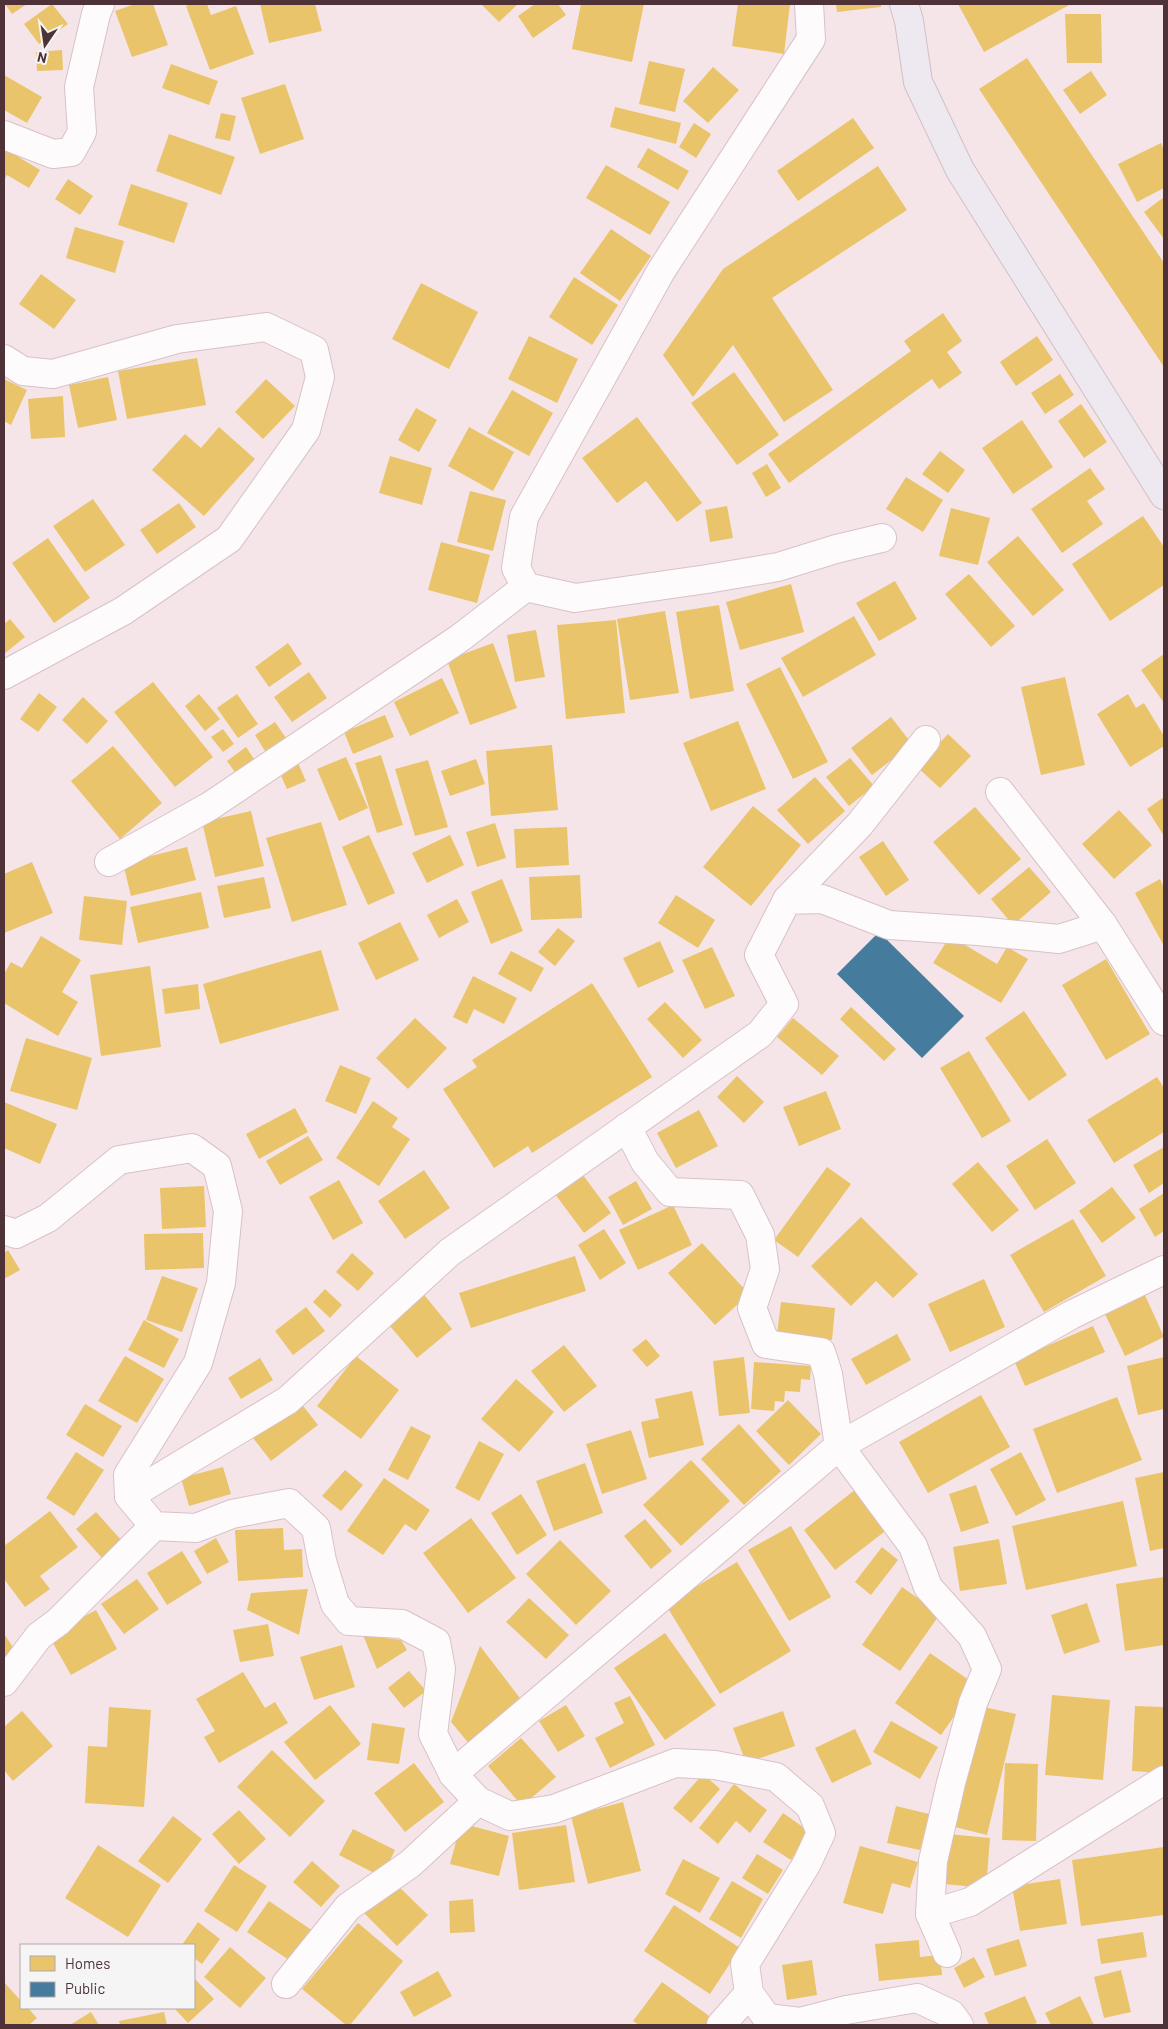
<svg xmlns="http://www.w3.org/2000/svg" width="1168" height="2029" font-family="Barlow,sans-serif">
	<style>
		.homes { fill: #e9c46a }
		.public { fill: #457b9d }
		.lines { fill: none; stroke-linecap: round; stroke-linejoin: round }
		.minor-casing { stroke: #d7c2c6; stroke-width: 30 }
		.major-casing { stroke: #cec1c4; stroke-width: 30 }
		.minor { stroke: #fefbfc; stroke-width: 28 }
		.major { stroke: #eee8f0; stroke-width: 28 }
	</style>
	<rect width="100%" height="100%" fill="#f6e5e8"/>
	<g class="homes">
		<polygon points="5,4 27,4 12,14"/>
		<polygon points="52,4 68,24 39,44 24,24"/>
		<polygon points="135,4 153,4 168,45 132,57 115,11"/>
		<polygon points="191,4 207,4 211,15 236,6 254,54 210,70 186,6"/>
		<polygon points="260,4 315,4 322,31 269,43"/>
		<polygon points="481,4 518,4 499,22"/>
		<polygon points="535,4 558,4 566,15 533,38 518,16"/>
		<polygon points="581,4 644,4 632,62 572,49"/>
		<polygon points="738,4 790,4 784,54 732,46"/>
		<polygon points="836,4 881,4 881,7 837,12"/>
		<polygon points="958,4 1071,4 984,52"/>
		<polygon points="1065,14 1101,14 1102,63 1067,63"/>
		<polygon points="62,50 63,70 37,71 36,52"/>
		<polygon points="1027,58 1164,263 1164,367 979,89"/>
		<polygon points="649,61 685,69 675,112 639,104"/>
		<polygon points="171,64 218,81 209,105 162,88"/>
		<polygon points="713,67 739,90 708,123 683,101"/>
		<polygon points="1091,71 1107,95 1080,114 1063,90"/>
		<polygon points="4,75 42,97 27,123 4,110"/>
		<polygon points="285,84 304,139 260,154 241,98"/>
		<polygon points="615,107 681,123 676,144 610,127"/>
		<polygon points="221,113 236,116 230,141 215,138"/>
		<polygon points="853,118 874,148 798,201 777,171"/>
		<polygon points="694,123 711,134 696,158 679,147"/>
		<polygon points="169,134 235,157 221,195 156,171"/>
		<polygon points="1161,143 1164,150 1164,188 1137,202 1118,164"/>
		<polygon points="4,148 40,170 29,188 7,175 4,180"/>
		<polygon points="648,148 689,171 678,190 637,167"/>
		<polygon points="606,165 670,202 650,235 586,198"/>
		<polygon points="878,166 907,210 772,298 833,390 784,422 733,345 693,397 663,355 723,269"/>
		<polygon points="68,179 93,196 80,215 55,199"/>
		<polygon points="131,184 188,203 174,243 118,225"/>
		<polygon points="1164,197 1164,239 1144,212"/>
		<polygon points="75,227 124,241 115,273 66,258"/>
		<polygon points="611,229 651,256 620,301 580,273"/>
		<polygon points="41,274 76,300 54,329 19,304"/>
		<polygon points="574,277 618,305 592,345 549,317"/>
		<polygon points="421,283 478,312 449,369 392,339"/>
		<polygon points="943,313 962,341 947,352 962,373 939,389 932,379 789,483 768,454 911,351 904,341"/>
		<polygon points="529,336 578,359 557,403 508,379"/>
		<polygon points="1037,336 1053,360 1016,386 1000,362"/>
		<polygon points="197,358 206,405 127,419 118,371"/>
		<polygon points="734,372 779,435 737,465 691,403"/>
		<polygon points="1060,374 1074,395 1045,414 1031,393"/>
		<polygon points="108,377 117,420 78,428 69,385"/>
		<polygon points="4,379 27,390 11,425 4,421"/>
		<polygon points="266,379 295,406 263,439 235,412"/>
		<polygon points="512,390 553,413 529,456 487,433"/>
		<polygon points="63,396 65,437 31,439 28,399"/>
		<polygon points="1081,404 1107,442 1084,458 1058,421"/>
		<polygon points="416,408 437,420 419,452 398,440"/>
		<polygon points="637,417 702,503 677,522 646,481 617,503 582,458"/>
		<polygon points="1022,420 1053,467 1013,494 982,448"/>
		<polygon points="219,427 255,459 204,516 152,470 185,434 201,448"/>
		<polygon points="469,427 514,452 493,491 448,466"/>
		<polygon points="940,451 965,470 948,493 922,474"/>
		<polygon points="390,456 432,468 422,505 379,493"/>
		<polygon points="767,464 781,488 766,497 752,473"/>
		<polygon points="1090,468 1105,489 1087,501 1103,524 1062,553 1031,509"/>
		<polygon points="906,477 943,500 923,532 886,509"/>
		<polygon points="470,491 506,500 493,551 457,542"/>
		<polygon points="93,499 125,545 85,572 53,526"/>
		<polygon points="179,503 196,527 157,554 140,530"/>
		<polygon points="727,506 733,538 710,542 705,510"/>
		<polygon points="951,508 990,518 978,565 939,556"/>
		<polygon points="1143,516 1164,547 1164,585 1110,621 1072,564"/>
		<polygon points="1018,536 1064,590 1033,616 987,562"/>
		<polygon points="48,538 90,598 54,623 12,563"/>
		<polygon points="441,542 490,555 477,603 428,590"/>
		<polygon points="969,574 1015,626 991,647 945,594"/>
		<polygon points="895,581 917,619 879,641 856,603"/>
		<polygon points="791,584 804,632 740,650 726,602"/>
		<polygon points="719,605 734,691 690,699 676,612"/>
		<polygon points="665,611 679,693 630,700 617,619"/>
		<polygon points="854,616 876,655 803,697 781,658"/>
		<polygon points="10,619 25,637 4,654 4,624"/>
		<polygon points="616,620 625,713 566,719 557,625"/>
		<polygon points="536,630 545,677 515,682 507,635"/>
		<polygon points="288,643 302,664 269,687 255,667"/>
		<polygon points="493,643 517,708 470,725 447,660"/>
		<polygon points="1164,654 1164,703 1141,670"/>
		<polygon points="780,667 828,762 793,779 746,684"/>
		<polygon points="309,672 327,698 292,722 274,697"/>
		<polygon points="1065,677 1085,765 1041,775 1021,687"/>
		<polygon points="442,678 459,713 410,736 394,702"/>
		<polygon points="153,682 213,757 175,787 114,712"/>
		<polygon points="39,693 57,707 38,732 20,719"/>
		<polygon points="199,694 220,719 205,731 185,706"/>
		<polygon points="237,694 258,724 238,738 217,708"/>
		<polygon points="1128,694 1136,708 1144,703 1164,736 1164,746 1130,767 1097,714"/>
		<polygon points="83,697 108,721 87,744 62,720"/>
		<polygon points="385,715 394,737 353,754 344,732"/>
		<polygon points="891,717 912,744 872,775 851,748"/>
		<polygon points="738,721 766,789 711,811 683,743"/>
		<polygon points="275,722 286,738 265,751 255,735"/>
		<polygon points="223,729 234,744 223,752 211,737"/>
		<polygon points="948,734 971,756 940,788 917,767"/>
		<polygon points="552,745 558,810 491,816 486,751"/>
		<polygon points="113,746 162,803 120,839 71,781"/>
		<polygon points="246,747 256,762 237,775 227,761"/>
		<polygon points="381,755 403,825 377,833 355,763"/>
		<polygon points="346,757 368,808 339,821 317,769"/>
		<polygon points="850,758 874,786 849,806 826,777"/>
		<polygon points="476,759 485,784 450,796 441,771"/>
		<polygon points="428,760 448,827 415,836 395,769"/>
		<polygon points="297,761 306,781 287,789 278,769"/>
		<polygon points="815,777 845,811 808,844 777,810"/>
		<polygon points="1164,797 1164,836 1147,809"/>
		<polygon points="753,806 801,845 751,906 703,867"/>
		<polygon points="975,807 1021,859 979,895 933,842"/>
		<polygon points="1119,810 1152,845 1114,879 1082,844"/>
		<polygon points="251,811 264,866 215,877 202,822"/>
		<polygon points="321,822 347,905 292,922 266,838"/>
		<polygon points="495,823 506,858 477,867 466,832"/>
		<polygon points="567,827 569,865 516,868 514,829"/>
		<polygon points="369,835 395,893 368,905 342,847"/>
		<polygon points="450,835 464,865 427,883 412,853"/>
		<polygon points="883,841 909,880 886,896 859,857"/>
		<polygon points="187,847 196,880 131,896 123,863"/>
		<polygon points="32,862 53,913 4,933 4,874"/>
		<polygon points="1029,867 1051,892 1013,925 991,899"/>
		<polygon points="580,875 582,918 531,920 529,877"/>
		<polygon points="264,877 271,908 224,918 217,886"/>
		<polygon points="502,879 523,931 491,944 471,892"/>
		<polygon points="1160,879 1164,888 1164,946 1135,893"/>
		<polygon points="201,892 209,928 138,943 130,907"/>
		<polygon points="676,895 715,920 698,948 658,923"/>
		<polygon points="84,896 127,901 122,945 79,940"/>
		<polygon points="457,899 469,922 439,938 427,915"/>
		<polygon points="400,922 419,960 376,980 358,943"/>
		<polygon points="558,928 575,941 555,966 538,952"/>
		<polygon points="41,936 81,960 62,992 78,1002 58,1036 4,1003 4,974 11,962 22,968"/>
		<polygon points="950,936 997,964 1007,947 1028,959 1001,1003 933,963"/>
		<polygon points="660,941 674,972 638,988 623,958"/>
		<polygon points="712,947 735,996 705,1009 682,960"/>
		<polygon points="321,950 339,1010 220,1044 203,984"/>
		<polygon points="511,951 544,968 531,992 498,974"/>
		<polygon points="1106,959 1150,1034 1106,1060 1062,985"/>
		<polygon points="150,966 161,1047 101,1056 90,975"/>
		<polygon points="473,976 517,998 504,1024 474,1009 467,1024 453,1017"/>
		<polygon points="592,983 652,1077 532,1153 528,1146 494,1168 443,1089 477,1067 472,1060"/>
		<polygon points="198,984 200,1009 165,1014 162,989"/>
		<polygon points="665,1002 702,1040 683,1058 647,1019"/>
		<polygon points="851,1007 896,1049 884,1061 840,1019"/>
		<polygon points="1024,1011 1067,1075 1029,1101 985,1038"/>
		<polygon points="415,1018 447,1048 408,1089 376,1058"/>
		<polygon points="793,1018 839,1056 822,1075 777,1037"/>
		<polygon points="26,1038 92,1058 77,1110 10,1091"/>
		<polygon points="969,1051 1011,1121 982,1138 940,1068"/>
		<polygon points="340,1065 371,1078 356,1114 325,1101"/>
		<polygon points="737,1076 764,1102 744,1123 717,1097"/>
		<polygon points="1157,1077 1164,1088 1164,1132 1114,1163 1087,1120"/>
		<polygon points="826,1091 841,1129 799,1146 783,1107"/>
		<polygon points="373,1101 398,1118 392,1127 410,1139 379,1186 336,1158"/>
		<polygon points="4,1102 57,1124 40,1164 4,1148"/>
		<polygon points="295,1108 308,1132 259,1159 246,1134"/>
		<polygon points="699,1110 718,1146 676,1168 657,1133"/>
		<polygon points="308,1136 323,1160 280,1185 266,1161"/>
		<polygon points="1047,1139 1076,1183 1035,1210 1006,1166"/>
		<polygon points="1164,1147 1164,1183 1149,1193 1133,1165"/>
		<polygon points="978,1162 1019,1210 992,1232 952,1184"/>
		<polygon points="827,1167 851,1184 798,1257 774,1240"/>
		<polygon points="424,1170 450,1208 405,1239 378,1201"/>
		<polygon points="583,1175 611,1213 584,1233 555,1194"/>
		<polygon points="339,1180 363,1223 333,1240 309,1197"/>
		<polygon points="636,1181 652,1209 623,1225 608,1197"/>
		<polygon points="204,1186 206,1227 162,1229 160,1188"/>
		<polygon points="1112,1187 1136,1218 1102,1243 1079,1211"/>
		<polygon points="1164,1193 1164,1231 1155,1237 1139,1209"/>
		<polygon points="673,1205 692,1245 638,1270 619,1230"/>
		<polygon points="861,1217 918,1274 893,1298 876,1281 851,1306 811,1266"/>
		<polygon points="1073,1219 1106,1276 1044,1312 1010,1255"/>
		<polygon points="604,1229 626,1263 600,1280 578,1245"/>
		<polygon points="203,1233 204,1268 145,1270 144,1234"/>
		<polygon points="702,1243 749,1294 715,1325 668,1273"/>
		<polygon points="8,1250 20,1270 4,1279 4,1253"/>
		<polygon points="352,1253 374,1273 358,1291 336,1272"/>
		<polygon points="575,1256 586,1291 471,1328 459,1293"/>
		<polygon points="162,1276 198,1288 182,1332 146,1320"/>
		<polygon points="984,1279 1005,1327 950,1352 928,1304"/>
		<polygon points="325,1289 342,1305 330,1318 313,1302"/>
		<polygon points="421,1291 452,1329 417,1358 385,1320"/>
		<polygon points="1144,1293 1164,1337 1125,1356 1104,1312"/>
		<polygon points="781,1302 835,1308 832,1340 777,1334"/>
		<polygon points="306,1307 325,1331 293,1355 275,1331"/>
		<polygon points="144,1320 179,1339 164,1368 128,1350"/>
		<polygon points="1093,1326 1105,1352 1025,1386 1014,1360"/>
		<polygon points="897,1334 911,1360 866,1385 851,1359"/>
		<polygon points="646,1339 660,1356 647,1367 632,1350"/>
		<polygon points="564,1345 597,1386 564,1412 531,1371"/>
		<polygon points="125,1356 164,1379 137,1423 98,1401"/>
		<polygon points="356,1356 399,1390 361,1439 317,1406"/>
		<polygon points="744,1357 750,1413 719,1416 713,1361"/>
		<polygon points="1164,1357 1164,1409 1138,1415 1127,1366"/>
		<polygon points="260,1358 273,1380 241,1399 228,1378"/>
		<polygon points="754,1362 811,1366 810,1380 801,1379 800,1392 785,1391 784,1402 775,1401 774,1411 751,1409"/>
		<polygon points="516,1379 554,1412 519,1452 481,1419"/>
		<polygon points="692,1391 704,1445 649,1458 641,1422 659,1418 655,1399"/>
		<polygon points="981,1395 1010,1447 928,1493 899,1442"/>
		<polygon points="1117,1397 1142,1460 1057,1493 1033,1429"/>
		<polygon points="788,1400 821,1434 789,1465 756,1431"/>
		<polygon points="300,1402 318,1425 271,1461 253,1438"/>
		<polygon points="85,1404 122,1426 103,1457 66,1435"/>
		<polygon points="739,1424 781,1471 744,1505 701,1459"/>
		<polygon points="411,1426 431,1436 408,1480 388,1470"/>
		<polygon points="631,1430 647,1479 602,1494 586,1444"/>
		<polygon points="479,1441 504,1454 479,1501 455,1488"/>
		<polygon points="76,1452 104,1470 74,1516 46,1498"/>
		<polygon points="1021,1452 1046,1500 1016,1516 990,1469"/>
		<polygon points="691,1460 730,1501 681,1546 643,1505"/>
		<polygon points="585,1463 603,1513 554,1531 536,1481"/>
		<polygon points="223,1467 231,1494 189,1506 181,1478"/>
		<polygon points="345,1470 363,1485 341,1511 322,1496"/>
		<polygon points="1164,1472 1164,1548 1150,1551 1135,1478"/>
		<polygon points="384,1478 430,1510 416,1531 405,1524 383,1555 347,1531"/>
		<polygon points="861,1485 893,1525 835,1570 804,1530"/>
		<polygon points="976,1485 989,1523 961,1532 949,1494"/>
		<polygon points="521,1494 547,1535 517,1555 491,1513"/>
		<polygon points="1123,1501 1137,1566 1026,1590 1012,1526"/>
		<polygon points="50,1511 78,1547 40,1576 50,1589 25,1607 4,1579 4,1546"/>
		<polygon points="96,1512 122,1541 102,1558 76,1529"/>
		<polygon points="471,1518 516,1578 468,1613 423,1553"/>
		<polygon points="645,1519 672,1551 651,1569 624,1536"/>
		<polygon points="791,1526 831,1597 789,1621 748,1550"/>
		<polygon points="283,1528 284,1550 302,1549 303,1577 238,1581 235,1530"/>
		<polygon points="216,1538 229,1562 207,1574 194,1551"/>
		<polygon points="999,1539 1007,1584 960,1591 953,1547"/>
		<polygon points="560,1540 611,1591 576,1625 526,1574"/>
		<polygon points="882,1547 898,1560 871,1595 855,1582"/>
		<polygon points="182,1551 202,1583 167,1605 147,1573"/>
		<polygon points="737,1562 791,1651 720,1694 666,1605"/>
		<polygon points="1164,1577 1164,1645 1125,1651 1116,1584"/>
		<polygon points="137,1579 159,1609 124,1634 101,1604"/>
		<polygon points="902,1587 940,1614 900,1671 862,1645"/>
		<polygon points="308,1589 299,1635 247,1610 251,1593"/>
		<polygon points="529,1598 569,1635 546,1659 506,1622"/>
		<polygon points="1087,1603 1100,1642 1064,1654 1051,1615"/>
		<polygon points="96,1610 117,1649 71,1675 49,1636"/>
		<polygon points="268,1624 274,1656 240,1662 233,1630"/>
		<polygon points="665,1633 716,1705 665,1740 614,1668"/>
		<polygon points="4,1634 15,1650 4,1658"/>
		<polygon points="363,1635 401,1640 407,1650 377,1669"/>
		<polygon points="342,1645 355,1687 314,1700 300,1657"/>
		<polygon points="480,1646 523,1702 471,1746 451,1722"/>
		<polygon points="930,1653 976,1685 941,1735 895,1703"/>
		<polygon points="409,1671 426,1691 404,1708 388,1688"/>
		<polygon points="243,1672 265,1708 275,1702 288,1723 219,1763 204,1737 215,1731 196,1699"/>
		<polygon points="1052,1695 1110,1700 1103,1780 1045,1775"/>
		<polygon points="630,1696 655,1745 610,1768 595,1738 624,1723 614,1703"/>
		<polygon points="330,1705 361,1744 315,1780 284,1742"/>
		<polygon points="566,1705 585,1736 558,1752 539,1721"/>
		<polygon points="1135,1706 1164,1707 1164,1773 1132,1771"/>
		<polygon points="109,1707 151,1710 144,1807 85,1803 88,1746 107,1747"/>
		<polygon points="984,1707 1016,1714 987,1835 955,1827"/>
		<polygon points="22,1711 53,1746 13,1781 4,1770 4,1727"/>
		<polygon points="783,1711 795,1746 746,1763 733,1728"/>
		<polygon points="891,1721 938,1747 920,1779 873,1752"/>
		<polygon points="372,1723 405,1728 399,1764 367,1760"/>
		<polygon points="855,1729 872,1764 832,1783 815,1748"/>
		<polygon points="521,1738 556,1777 522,1806 488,1766"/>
		<polygon points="272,1750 325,1801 290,1837 237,1787"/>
		<polygon points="414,1763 444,1802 405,1832 374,1793"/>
		<polygon points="1005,1763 1038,1764 1036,1841 1002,1840"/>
		<polygon points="703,1774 720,1789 691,1823 673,1808"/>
		<polygon points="734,1784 767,1810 750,1833 736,1821 718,1844 699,1828"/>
		<polygon points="623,1802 641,1871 588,1884 571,1816"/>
		<polygon points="896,1806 929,1814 920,1850 887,1843"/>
		<polygon points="239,1810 266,1839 239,1864 212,1834"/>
		<polygon points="783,1813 810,1832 791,1860 763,1842"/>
		<polygon points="173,1816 202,1839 168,1883 138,1861"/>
		<polygon points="461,1823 509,1836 499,1876 450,1864"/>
		<polygon points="566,1825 575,1882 519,1890 512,1833"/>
		<polygon points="353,1829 395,1850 382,1877 339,1855"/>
		<polygon points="948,1834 990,1838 986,1888 944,1884"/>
		<polygon points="98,1845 161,1885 128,1937 65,1898"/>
		<polygon points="860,1846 918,1862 910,1888 892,1883 883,1914 843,1903"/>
		<polygon points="1164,1847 1164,1915 1081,1926 1072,1860"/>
		<polygon points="757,1854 783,1870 768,1894 742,1878"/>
		<polygon points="683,1859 720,1878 700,1913 665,1894"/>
		<polygon points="312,1861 340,1886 321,1907 293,1882"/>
		<polygon points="234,1865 267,1886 237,1932 204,1911"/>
		<polygon points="1060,1879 1067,1924 1020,1931 1012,1886"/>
		<polygon points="732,1881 763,1899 741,1938 709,1919"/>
		<polygon points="394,1882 428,1915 397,1946 364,1913"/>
		<polygon points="473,1899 475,1932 450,1933 449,1901"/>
		<polygon points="269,1901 313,1931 292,1962 247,1932"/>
		<polygon points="674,1905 740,1948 710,1994 644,1951"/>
		<polygon points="198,1922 220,1939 202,1964 194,1958 194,1945 182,1945"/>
		<polygon points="358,1923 403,1961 350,2025 346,2025 302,1989"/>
		<polygon points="1143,1932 1147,1957 1101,1964 1097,1939"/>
		<polygon points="1019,1939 1027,1966 995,1976 986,1949"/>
		<polygon points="919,1940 920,1957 940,1955 942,1975 879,1981 875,1944"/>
		<polygon points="230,1947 266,1978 240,2008 204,1977"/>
		<polygon points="974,1957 985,1977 964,1988 954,1968"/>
		<polygon points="812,1960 817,1995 787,2000 782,1965"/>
		<polygon points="1121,1970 1131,2012 1104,2018 1094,1977"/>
		<polygon points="438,1971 452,1996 414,2017 400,1992"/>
		<polygon points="194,1978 214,1999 188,2023 174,2008 194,2008"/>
		<polygon points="4,1982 21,2001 21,2008 28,2008 37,2018 29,2025 4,2025"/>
		<polygon points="662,1982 712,2018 707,2025 639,2025 633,2021"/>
		<polygon points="1025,1996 1037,2023 1031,2025 989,2025 984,2013"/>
		<polygon points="1080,1996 1094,2025 1051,2025 1045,2013"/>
		<polygon points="91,2012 99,2025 70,2025"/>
		<polygon points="164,2012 167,2025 120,2025 119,2021"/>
	</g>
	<polygon class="public" points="879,932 964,1016 922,1058 837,974"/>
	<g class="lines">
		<defs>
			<g id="minor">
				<polyline points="809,4 811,39 661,271 524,517 516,568 526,587 575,598 707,579 778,567 836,549 882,538"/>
				<polyline points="4,135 53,154 71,152 82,132 79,87 96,14 100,4"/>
				<polyline points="4,359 23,371 53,374 177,339 266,327 314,350 320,377 306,430 229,539 123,611 4,675"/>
				<polyline points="1000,792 1103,925 1164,1021"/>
				<polyline points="109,862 210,806 460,638 526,587"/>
				<polyline points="787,900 860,824 926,740"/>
				<polyline points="4,1230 16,1234 48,1218 119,1160 192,1148 217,1166 228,1211 221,1283 198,1363 128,1475 129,1496 154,1526 196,1528 232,1514 289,1503 316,1528 322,1561 335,1604 349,1621 402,1624 436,1642 441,1669 433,1734 453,1774 478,1801 510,1816 554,1809 675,1763 715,1765 776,1777 810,1806 821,1833 806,1865 745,1964 749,1993 767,2018 800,2022 846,2010 917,1998 951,2014 959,2025"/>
				<polyline points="129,1496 288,1400 450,1252 760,1034 784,1004 759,955 787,900 822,899 889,925 978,931 1059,939 1103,925"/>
				<polyline points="4,1682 39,1636 58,1622 154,1526"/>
				<polyline points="453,1774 839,1446 828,1374 821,1352 766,1344 752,1308 765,1269 760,1235 740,1195 670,1192 645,1162 627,1127"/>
				<polyline points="930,1914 970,1902 1164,1780"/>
				<polyline points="947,1953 930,1914 933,1861 951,1783 973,1703 987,1669 972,1636 928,1587 913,1546 839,1446 1071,1315 1164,1270"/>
				<polyline points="286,1984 348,1907 410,1864 478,1801"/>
				<polyline points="721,2025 749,1993"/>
			</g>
			<polyline id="major" points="904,4 909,21 918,82 960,170 1164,495"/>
		</defs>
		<use href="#minor" class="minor-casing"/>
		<use href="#major" class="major-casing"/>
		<use href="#minor" class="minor"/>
		<use href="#major" class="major"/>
	</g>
	<rect width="1168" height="2029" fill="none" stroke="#4e3238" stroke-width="10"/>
	<rect x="20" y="1944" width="175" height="65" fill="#f5f5f5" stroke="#b2a7a9"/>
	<rect x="30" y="1956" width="25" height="15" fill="#e9c46a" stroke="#b2a7a9"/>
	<text x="65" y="1969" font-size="15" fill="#4e3238">Homes</text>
	<rect x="30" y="1982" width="25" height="15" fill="#457b9d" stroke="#b2a7a9"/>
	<text x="65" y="1994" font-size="15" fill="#4e3238">Public</text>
	<g transform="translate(45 45) rotate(193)" stroke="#f5f5f5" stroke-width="4" paint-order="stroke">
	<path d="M0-4L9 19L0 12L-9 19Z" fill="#4e3238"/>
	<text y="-8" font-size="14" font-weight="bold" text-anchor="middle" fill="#4e3238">N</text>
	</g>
</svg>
